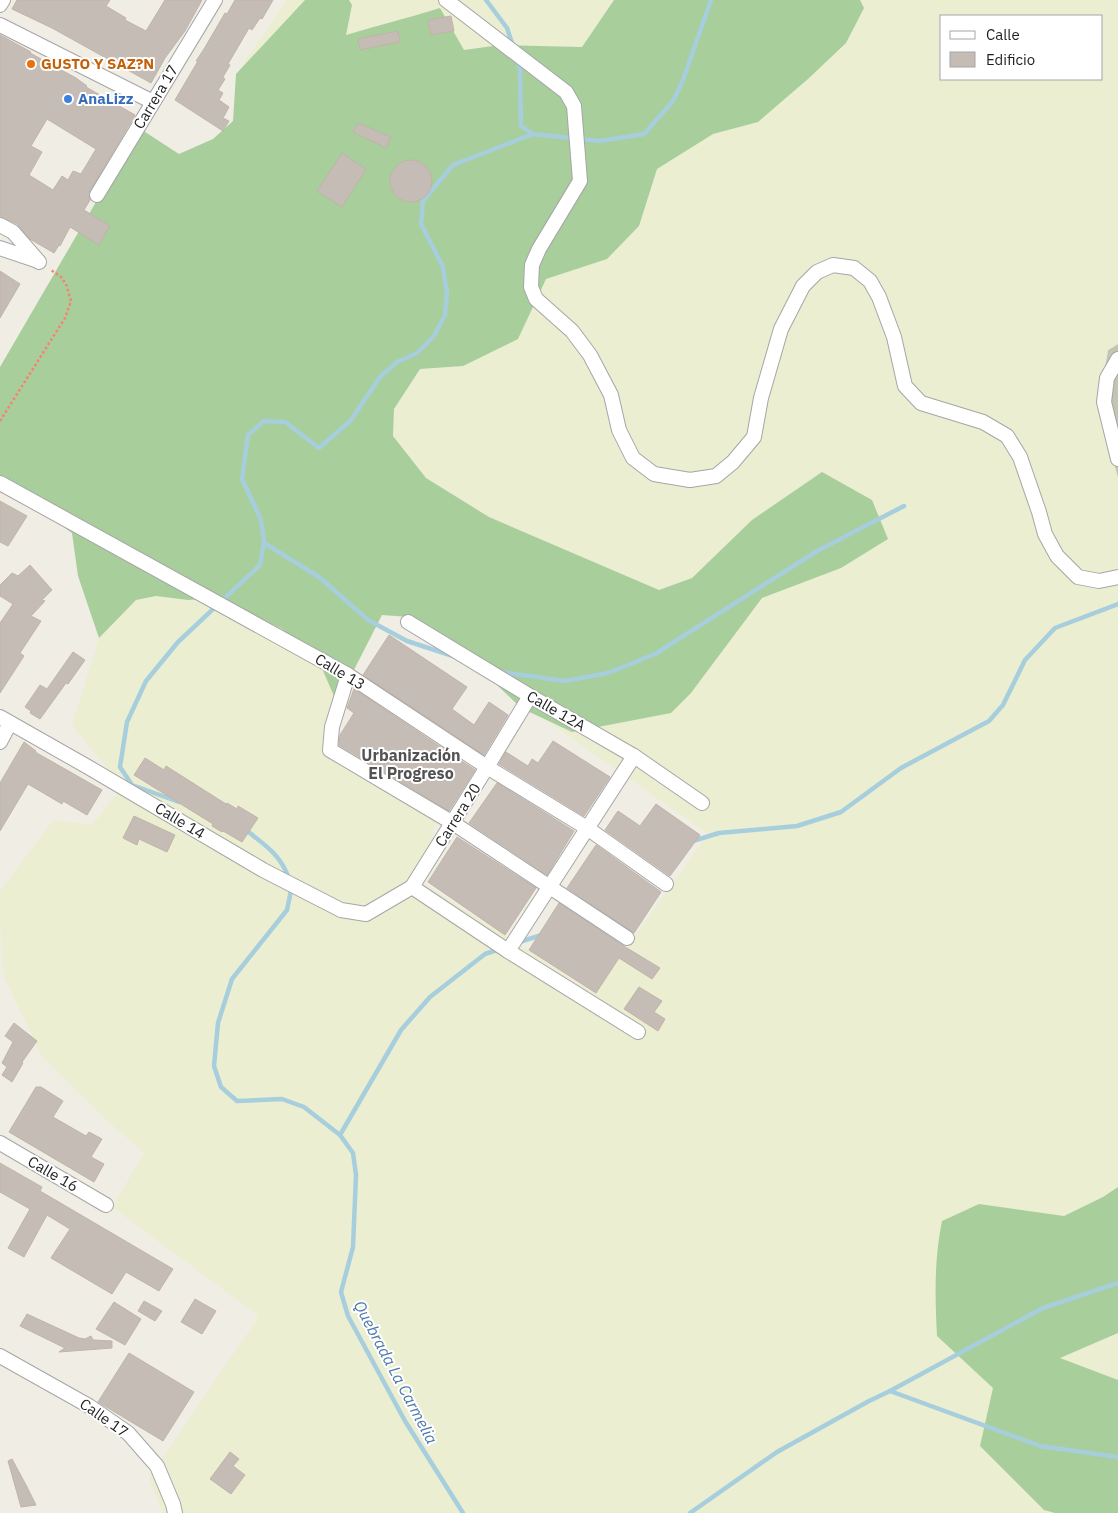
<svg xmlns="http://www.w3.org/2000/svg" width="1118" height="1513" font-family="'IBM Plex Sans',sans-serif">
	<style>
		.construction { fill: #c3c4b1 }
		.farmland { fill: #ebeed1; fill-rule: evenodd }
		.forest { fill: #a8ce9b }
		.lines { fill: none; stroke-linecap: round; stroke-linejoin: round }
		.stream { stroke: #a7cedc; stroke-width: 4.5 }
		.building { fill: #c4bcb5; stroke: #c1b4a8; fill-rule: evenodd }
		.minor-casing { stroke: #a6a6a6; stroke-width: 16 }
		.path { stroke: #f7826f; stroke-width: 2.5; stroke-dasharray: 2.5 2.5; stroke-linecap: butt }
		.minor { stroke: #fff; stroke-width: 14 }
		.food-dot { fill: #e8710a; stroke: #fff; stroke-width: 2 }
		.shop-dot { fill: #3f7fe0; stroke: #fff; stroke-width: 2 }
		.labels { text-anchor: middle; stroke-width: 4; stroke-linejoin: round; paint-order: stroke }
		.food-label { font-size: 15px; font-weight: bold; fill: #c56008; stroke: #fff; text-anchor: start }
		.street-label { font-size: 15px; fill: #1f1f1f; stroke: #fff }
		.shop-label { font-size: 15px; font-weight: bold; fill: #366cbe; stroke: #fff; text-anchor: start }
		.neighbourhood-label { font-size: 16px; font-weight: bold; fill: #525252; stroke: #fff }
		.water-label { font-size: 16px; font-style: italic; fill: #4d79ad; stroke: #fff }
	</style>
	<rect width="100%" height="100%" fill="#f0ede5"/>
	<polygon class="construction" points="1118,344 1118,478 1098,406 1108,350"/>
	<g class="farmland">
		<polygon points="286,0 305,0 236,74 271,23"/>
		<polygon points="349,0 614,0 582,47 500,45 464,50 440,8 411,18 384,23 346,35 352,5"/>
		<path d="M860 0H1118V344L1108 350 1098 406 1118 478V1187L1103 1197 1064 1216 978 1204 937 1336 994 1388 980 1446 1044 1510 1055 1513H163L149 1478 259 1316 112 1207 144 1153 102 1116 43 1058 4 977 0 924V891L53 820 92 825 123 787 72 726 99 638 135 600 156 596 188 600 205 599 241 609 282 629 320 664 337 703 333 755 436 820 422 882 594 993 708 834 543 718 572 732 671 713 691 693 762 598 841 568 752 520 692 578 659 590 489 517 426 478 393 436 394 409 420 369 463 366 518 339 546 279 607 259 639 226 657 169 713 134 758 122 808 79 846 43 863 8ZM942 16H1102V79H942Z"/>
		<polygon points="1118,1333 1118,1380 1059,1358"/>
	</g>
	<g class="forest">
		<path d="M305 0H349L352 5 346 35C378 25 409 18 440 8L464 50 500 45 582 47 614 0H860L864 8 846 43 808 79 758 122 713 134 657 169 639 226 607 259 546 279 518 339 463 366 420 369 394 409 393 436 426 478 489 517 659 590 692 578 752 520 822 472 872 500 888 539 841 568 762 598 691 693 671 713 572 732 521 708 465 654 409 617 382 615 337 703 320 664 282 629 241 609 205 599 188 600 156 596 136 600 99 638 78 576 72 533 0 480V367L139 128 179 154 213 139 233 121 236 74Z"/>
		<path d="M1118 1187V1333L1060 1358 1118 1380V1513H1055L1044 1510 980 1446 993 1388 937 1336C935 1297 934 1260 942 1221L979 1204 1064 1216 1103 1197Z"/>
	</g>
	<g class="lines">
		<g class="stream">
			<polyline points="486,0 507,28 513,46"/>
			<polyline points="516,58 520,69 521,126 533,134"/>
			<polyline points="264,543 319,577 368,620 407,641 456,657"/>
			<polyline points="501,672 565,681 608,673 655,654 817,551 904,506"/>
			<polyline points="179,802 132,785 120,767 127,722 146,681 178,642 260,565 264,543 261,520 242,479 248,435 264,421 285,422 319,448 351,420 380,377 397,362 417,353 434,336 445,315 447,293 443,267 421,224 423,201 453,165 533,134 600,141 644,134 673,101 683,80 711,0"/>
			<path d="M246 830C265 845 281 855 289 879"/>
			<polyline points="693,841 719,833 797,826 841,812 901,768 989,721 1003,705 1025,660 1055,628 1118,604"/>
			<polyline points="292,886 287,910 232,979 218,1023 214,1066 221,1087 237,1101 282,1099 304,1107 340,1135 353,1153 356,1175 353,1247 341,1292 348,1316 405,1421 463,1513"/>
			<polyline points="519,942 542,935"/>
			<polyline points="340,1135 401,1030 430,997 485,954 500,949"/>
			<polyline points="890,1391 1040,1446 1118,1457"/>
			<polyline points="690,1513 777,1452 869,1401 890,1391 1043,1308 1118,1283"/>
		</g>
	</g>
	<g class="building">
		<polygon points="17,0 110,0 106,6 126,18 125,20 146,31 165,0 202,0 185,31 165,58 151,83 52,28 12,9"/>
		<polygon points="235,0 273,0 262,19 260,18 252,30 249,28 228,64 230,65 223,77 225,79 218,90 223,93 219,100 229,107 223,118 229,121 223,131 175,100 198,61 196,61 204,49 225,13 227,14"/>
		<polygon points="451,16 454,31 431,35 428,20"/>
		<polygon points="398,31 400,42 360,50 358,39"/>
		<path d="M0 35 31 52 30 53 76 78 87 86 86 87 135 115 88 194 90 200 84 210 110 226 99 245 70 227 60 246 59 245 54 253 30 239 17 224 0 216ZM47 119 96 149 81 174 73 171 68 180 62 176 53 190 29 175 42 152 31 146Z"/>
		<polygon points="358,123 391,137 386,148 353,132"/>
		<polygon points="342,153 366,169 342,207 317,191"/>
		<circle cx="411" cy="181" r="21"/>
		<polygon points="0,271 20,284 0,318"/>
		<polygon points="0,501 27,516 8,546 0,542"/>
		<polygon points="30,565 52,590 42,600 45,601 31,616 41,621 20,653 24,656 0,693 0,623 13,604 0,596 0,585 12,573 18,576"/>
		<polygon points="389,635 467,687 452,709 474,725 489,702 508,715 484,755 363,675"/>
		<polygon points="73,652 85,660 68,684 66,683 40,719 30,713 31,711 25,707 40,685 47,689"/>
		<polygon points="354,689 475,770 449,811 339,745 340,735 354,713 347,708"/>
		<polygon points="553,741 610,777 584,816 499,764 506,752 528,766 532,759 538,763"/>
		<polygon points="24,742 36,751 35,752 102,790 87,815 63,801 62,804 28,784 0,831 0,783"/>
		<polygon points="145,758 164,770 166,766 226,804 227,803 237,809 238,806 258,818 242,842 223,831 222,832 212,826 213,824 134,775"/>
		<polygon points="497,783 574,831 547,875 469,823"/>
		<polygon points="656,804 700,835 670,876 605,830 618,811 640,826"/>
		<polygon points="134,816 175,835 167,852 139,839 137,845 123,838"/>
		<polygon points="457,837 536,888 505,935 428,882"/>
		<polygon points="596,845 661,892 634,933 567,888"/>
		<polygon points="559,903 622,945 660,968 652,979 619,958 596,993 529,950"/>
		<polygon points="639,987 662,1001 654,1012 665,1019 658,1031 624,1009"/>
		<polygon points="14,1023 37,1041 22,1062 23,1063 12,1082 2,1075 7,1067 2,1063 13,1042 5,1036"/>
		<polygon points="36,1087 41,1087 63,1101 53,1117 86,1136 89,1132 102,1139 91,1157 104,1164 94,1182 9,1132"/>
		<polygon points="0,1163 42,1187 40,1191 173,1269 159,1291 126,1272 112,1294 51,1258 70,1229 47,1215 24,1257 8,1248 30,1209 0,1192"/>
		<polygon points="195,1299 216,1311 202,1334 181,1322"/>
		<polygon points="144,1301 162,1311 155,1321 138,1311"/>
		<polygon points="114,1302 141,1319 125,1345 96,1329"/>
		<polygon points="27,1314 79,1338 85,1339 91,1336 93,1340 112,1341 112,1348 59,1352 65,1348 20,1326"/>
		<polygon points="129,1353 194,1392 163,1441 98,1402"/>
		<polygon points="230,1452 239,1459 233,1466 245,1475 231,1494 210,1479"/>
		<polygon points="12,1459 26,1485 36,1505 21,1507 8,1461"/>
	</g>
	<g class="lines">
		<defs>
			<g id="minor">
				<polyline points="446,0 566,92 574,106 580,181 539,249 532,265 531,287 536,299 572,331 590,355 611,395 619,430 633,458 654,474 690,480 716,476 733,462 754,437 761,398 781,329 803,286 817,272 833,265 854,268 870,281 879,297 894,337 905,386 921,403 983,422 1007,436 1020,457 1039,512 1045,534 1057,556 1078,577 1099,581 1118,577"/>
				<polyline points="0,5 3,0"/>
				<polyline points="0,25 153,102"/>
				<polyline points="97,195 215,0"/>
				<polyline points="0,225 13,232 39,262"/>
				<polyline points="0,248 38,261"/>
				<polyline points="1118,359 1107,378 1104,402 1118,459"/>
				<polyline points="0,483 348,675 487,767 587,828 666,884"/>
				<polyline points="408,622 530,696 634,756 702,803"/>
				<polyline points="348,675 332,727 330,750 453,823 627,938"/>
				<polyline points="0,717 88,767 263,870 341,910 366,914 412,887 487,767 530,696"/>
				<polyline points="0,742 10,723"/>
				<polyline points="412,887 508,951 638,1032"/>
				<polyline points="508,951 634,756"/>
				<polyline points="0,1143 106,1205"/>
				<polyline points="0,1356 89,1406 128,1433 157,1466 173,1504 175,1513"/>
			</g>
		</defs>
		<use href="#minor" class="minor-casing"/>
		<polyline class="path" points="0,421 65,318 71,301 66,284 61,277 51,270"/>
		<use href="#minor" class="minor"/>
	</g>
	<circle class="food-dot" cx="31" cy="64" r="5"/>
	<circle class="shop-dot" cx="68" cy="99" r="5"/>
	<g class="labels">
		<g class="food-label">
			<text x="41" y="69">GUSTO Y SAZ?N</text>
		</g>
		<g class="street-label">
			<text transform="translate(156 97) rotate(-59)" y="5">Carrera 17</text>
			<text transform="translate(340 672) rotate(31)" y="5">Calle 13</text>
			<text transform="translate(556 711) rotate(30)" y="5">Calle 12A</text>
			<text transform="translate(458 815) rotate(-58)" y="5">Carrera 20</text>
			<text transform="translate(180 821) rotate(31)" y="5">Calle 14</text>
			<text transform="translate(53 1174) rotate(30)" y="5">Calle 16</text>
			<text transform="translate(104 1418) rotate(35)" y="5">Calle 17</text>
		</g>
		<g class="shop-label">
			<text x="78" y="104">AnaLizz</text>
		</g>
		<g class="neighbourhood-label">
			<text x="411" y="761">Urbanización<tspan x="411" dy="18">El Progreso</tspan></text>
		</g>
		<g class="water-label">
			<text transform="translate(396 1372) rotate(62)" y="6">Quebrada La Carmelia</text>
		</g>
	</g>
	<rect x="940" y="15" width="162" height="65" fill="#ffffff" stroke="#a5a5a5"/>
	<rect x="950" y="31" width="25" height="8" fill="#ffffff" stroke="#a5a5a5"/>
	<text x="986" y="40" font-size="15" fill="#1f1f1f">Calle</text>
	<rect x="950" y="52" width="25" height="15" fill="#c4bcb5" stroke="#a5a5a5"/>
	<text x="986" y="65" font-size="15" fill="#1f1f1f">Edificio</text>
</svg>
